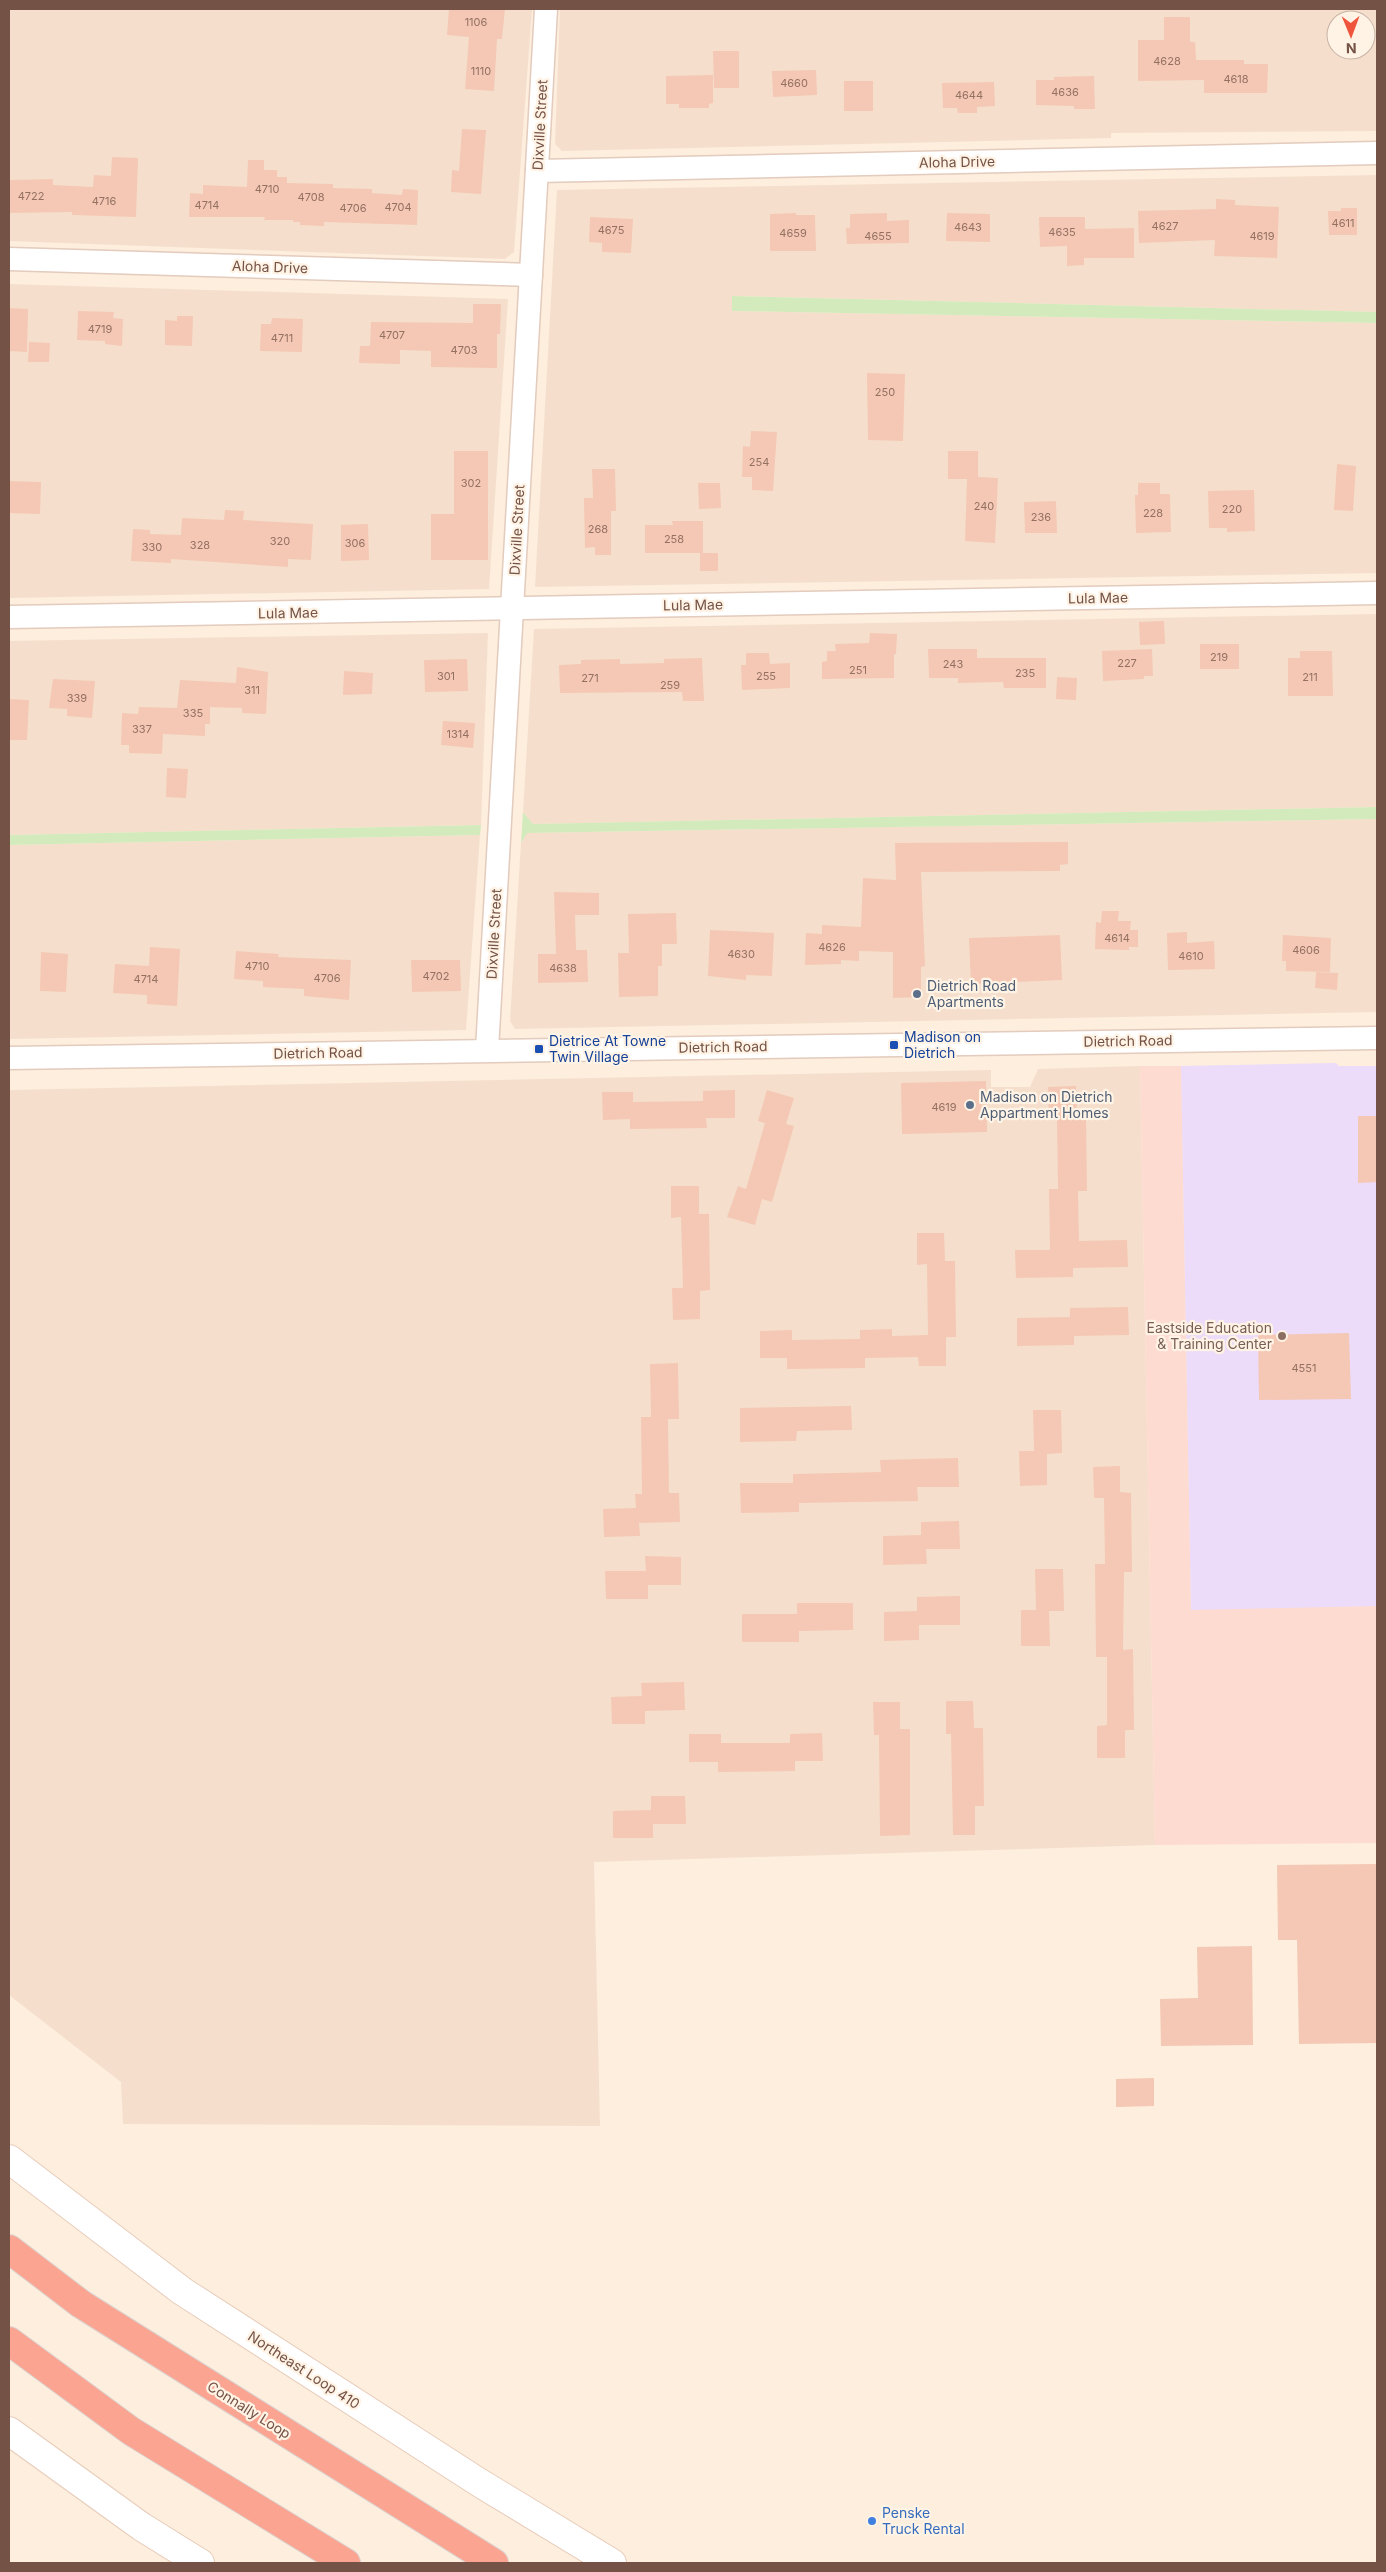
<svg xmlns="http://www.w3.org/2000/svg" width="1386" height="2572" font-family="Inter,sans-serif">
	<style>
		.residential { fill: #f5dfcc; fill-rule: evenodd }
		.commercial { fill: #fedbd1 }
		.education { fill: #ecdbf9 }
		.green { fill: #d3ebbc }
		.building { fill: #f4c8b4 }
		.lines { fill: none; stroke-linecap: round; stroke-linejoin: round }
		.minor-casing { stroke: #e3cbbd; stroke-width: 25 }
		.secondary-casing { stroke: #e8ccba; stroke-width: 30 }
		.motorway-casing { stroke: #dbd2cf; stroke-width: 30 }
		.minor { stroke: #fff; stroke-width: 22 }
		.secondary { stroke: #fff; stroke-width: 28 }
		.motorway { stroke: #fba491; stroke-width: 28 }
		.service-dot { fill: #5c6f8a; stroke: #fff3e5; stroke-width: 2 }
		.transit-dot { fill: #1a4fb4; stroke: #fff3e5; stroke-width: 2 }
		.education-dot { fill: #8d6e63; stroke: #fff3e5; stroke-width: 2 }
		.shop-dot { fill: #3f7fe0; stroke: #fff3e5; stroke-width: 2 }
		.labels { text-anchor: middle; stroke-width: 4.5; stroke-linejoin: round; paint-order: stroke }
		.number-label { font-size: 11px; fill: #947061 }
		.street-label { font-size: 14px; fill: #745245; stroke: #fff3e5 }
		.service-label { font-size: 14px; fill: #4e5e75; stroke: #fff3e5; text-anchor: start }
		.transit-label { font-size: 14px; fill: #164399; stroke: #fff3e5; text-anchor: start }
		.education-label { font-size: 14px; fill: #785e54; stroke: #fff3e5; text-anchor: end }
		.shop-label { font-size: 14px; fill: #366cbe; stroke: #fff3e5; text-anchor: start }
	</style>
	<rect width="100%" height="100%" fill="#fdeede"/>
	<g class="residential">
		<polygon points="9,9 532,9 514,252 505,259 9,241"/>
		<path d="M560 9H1377V131L1111 133V138L562 151 555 144ZM1336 20H1366V50H1336Z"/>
		<polygon points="1377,175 1377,312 733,296 732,311 1377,323 1377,573 535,587 557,190"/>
		<polygon points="9,284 508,299 489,589 9,598"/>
		<polygon points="1377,614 1377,807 533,824 523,812 534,629"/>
		<polygon points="488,633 481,825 9,835 9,641"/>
		<polygon points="1377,819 1377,1012 515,1029 510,1021 521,843 526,833"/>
		<polygon points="480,835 466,1030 9,1039 9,845"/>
		<polygon points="1140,1066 1155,1845 594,1862 600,2126 123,2124 121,2082 9,1995 9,1090 991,1070 991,1087 1030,1087 1038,1069"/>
	</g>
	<polygon class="commercial" points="1140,1066 1181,1066 1191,1609 1377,1606 1377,1843 1155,1845"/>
	<polygon class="education" points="1336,1063 1339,1066 1377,1066 1377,1606 1191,1610 1181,1066"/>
	<g class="green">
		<polygon points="732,296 1377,312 1377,323 732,311"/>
		<polygon points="1377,807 1377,819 527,833 521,843 523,812 533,824"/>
		<polygon points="481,825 480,835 9,845 9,835"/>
	</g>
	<g class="building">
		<polygon points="449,9 505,9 502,39 497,39 494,91 465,89 469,37 447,35"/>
		<polygon points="1164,17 1190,17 1190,42 1195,42 1196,60 1244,60 1244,64 1268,64 1267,93 1204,93 1204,80 1138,81 1138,40 1164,40"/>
		<polygon points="713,51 739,51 739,88 714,88"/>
		<polygon points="816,70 817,95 773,97 772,71"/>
		<polygon points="713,75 713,103 709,104 709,108 679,108 679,104 666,104 666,76"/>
		<polygon points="1094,76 1095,109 1074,109 1074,106 1036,105 1036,80 1054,80 1054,77"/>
		<rect x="844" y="81" width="29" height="30"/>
		<polygon points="994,82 995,106 977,107 977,113 958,113 957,108 943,108 942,83"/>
		<polygon points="462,129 486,130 481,194 451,192 452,170 459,171"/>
		<polygon points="112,157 138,158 136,217 72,215 72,212 9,213 9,180 53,179 53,185 93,187 94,175 111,176"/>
		<polygon points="248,160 264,160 264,170 277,170 277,177 287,177 287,183 333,184 333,188 372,189 372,193 402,195 403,189 418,190 417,225 324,222 324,226 300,225 300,222 293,222 293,220 264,220 265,217 189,217 190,193 203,194 203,185 247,187"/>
		<polygon points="1216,199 1235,200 1235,205 1279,207 1277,258 1214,256 1215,240 1139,243 1138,211 1216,209"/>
		<polygon points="1341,208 1357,208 1357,235 1329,235 1328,211 1341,211"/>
		<polygon points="796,213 796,215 815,215 816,251 770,251 770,214"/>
		<polygon points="887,213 887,221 909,220 909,243 847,244 846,228 850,228 850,214"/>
		<polygon points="947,213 990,214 990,242 946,241"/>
		<polygon points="590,217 633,219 631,253 602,252 602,243 589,242"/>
		<polygon points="1039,217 1085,217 1085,229 1134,228 1134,258 1084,258 1084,265 1067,266 1067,246 1040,247"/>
		<polygon points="473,304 501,304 500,334 497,334 497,368 431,367 431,351 400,350 400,364 359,363 360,346 370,346 371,322 473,323"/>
		<polygon points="9,308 28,309 27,352 9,351"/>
		<polygon points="78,311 114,312 113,318 123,319 122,346 105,344 105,341 77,340"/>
		<polygon points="177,316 193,316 192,346 165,345 165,320 177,321"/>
		<polygon points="272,318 303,319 302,352 260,351 261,324 271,324"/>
		<polygon points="29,342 50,343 49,362 28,362"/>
		<polygon points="867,373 905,374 903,441 868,440"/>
		<polygon points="751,431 777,432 773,491 752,490 752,477 742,477 743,446 750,447"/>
		<polygon points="454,451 488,451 488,560 431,560 431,514 454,514"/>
		<polygon points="948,451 978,451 978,477 998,478 995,543 965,541 967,479 948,479"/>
		<polygon points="1337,464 1356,466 1353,511 1334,510"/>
		<polygon points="592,469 615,469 616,511 611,511 611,555 595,555 595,547 585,548 584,498 593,498"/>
		<polygon points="9,481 41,482 40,514 9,513"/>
		<polygon points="698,483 720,483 721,508 699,509"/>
		<polygon points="1138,483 1160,483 1160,494 1170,494 1171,532 1136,533 1135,495 1138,495"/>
		<polygon points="1254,490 1255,531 1227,532 1227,528 1209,528 1208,491"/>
		<polygon points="1056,501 1057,533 1025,533 1024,502"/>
		<polygon points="225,510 244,511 243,520 313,524 311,560 288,559 288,567 171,559 171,563 131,561 133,529 150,530 150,534 181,535 182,518 224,520"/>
		<polygon points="672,521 703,521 703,553 718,553 718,571 700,571 700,553 645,553 645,525 673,525"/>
		<polygon points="368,524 369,560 341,561 341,525"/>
		<polygon points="1164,621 1165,644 1140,645 1139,622"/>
		<polygon points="870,633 897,634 896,654 894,654 894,678 822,679 822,662 827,661 827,651 836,651 835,644 869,643"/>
		<rect x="1200" y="644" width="39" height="25"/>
		<polygon points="928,649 977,649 977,658 1046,658 1046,688 1004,688 1003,682 958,683 958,678 929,678"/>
		<polygon points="1152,649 1153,676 1144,676 1144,679 1103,681 1102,651"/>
		<polygon points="1300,651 1332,651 1333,696 1288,696 1288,658 1300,658"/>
		<polygon points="746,653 769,653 770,664 790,663 790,688 742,690 741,665 746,665"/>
		<polygon points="702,658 704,701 683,701 682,692 560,693 559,665 581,664 581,660 620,659 620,664 664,663 664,659"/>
		<polygon points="467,659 468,691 425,692 424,660"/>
		<polygon points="237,667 268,672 266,714 242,713 242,708 210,707 210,724 205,724 205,736 163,734 162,754 129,753 129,745 121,745 122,713 138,714 139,707 177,708 180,680 236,683"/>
		<polygon points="344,671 373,673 372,694 343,695"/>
		<polygon points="1057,677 1077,678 1076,700 1056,699"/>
		<polygon points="53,679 95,681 92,718 67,716 67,709 49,708"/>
		<polygon points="9,699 29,700 27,740 9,740"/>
		<polygon points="443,721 475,723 473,748 441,745"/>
		<polygon points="167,768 188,769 186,798 166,797"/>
		<polygon points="1068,842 1068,864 1060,865 1060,871 921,872 925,966 921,967 921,997 893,998 893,952 859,951 859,961 841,960 841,964 805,965 806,933 822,934 822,925 861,927 863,878 896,880 895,843"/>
		<polygon points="554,892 599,893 599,915 575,915 576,950 587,950 588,982 538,983 538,954 556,954"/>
		<polygon points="1102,911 1119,911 1118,921 1131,921 1130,930 1138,930 1138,947 1129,947 1129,950 1095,949 1096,922 1101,923"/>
		<polygon points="676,913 677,944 662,944 662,966 658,966 658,996 619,997 618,953 629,953 628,914"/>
		<polygon points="710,930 774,933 772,976 746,975 746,980 708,976"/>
		<polygon points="1187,932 1187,943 1214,941 1215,969 1168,970 1167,933"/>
		<polygon points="1060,935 1062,980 971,984 969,938"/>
		<polygon points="1283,935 1331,938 1330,972 1286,971 1286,961 1282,961"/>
		<polygon points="150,947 180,949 177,1006 147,1004 147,995 113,993 115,964 149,966"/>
		<polygon points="236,951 279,954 278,957 351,960 349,1000 304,996 304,989 263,987 263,981 234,979"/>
		<polygon points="41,952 68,954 66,992 40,991"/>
		<polygon points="411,960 460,960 461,991 412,992"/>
		<polygon points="1316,972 1338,973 1337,990 1315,988"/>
		<polygon points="986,1081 987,1132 902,1134 901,1083"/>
		<polygon points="1076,1086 1077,1113 1086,1112 1087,1191 1078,1191 1079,1241 1127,1240 1128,1267 1073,1268 1073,1277 1016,1278 1015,1250 1050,1250 1049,1189 1058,1189 1057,1120 1049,1120 1048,1087"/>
		<polygon points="735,1090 735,1118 706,1118 707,1128 630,1129 630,1119 603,1120 602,1092 633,1092 633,1102 703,1101 703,1091"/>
		<polygon points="767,1090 794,1098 786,1124 794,1126 772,1202 762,1199 755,1225 727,1217 738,1186 746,1189 765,1123 758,1121"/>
		<polygon points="1358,1116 1377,1116 1377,1182 1358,1183"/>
		<polygon points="671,1186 699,1186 699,1214 709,1214 710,1290 700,1291 700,1319 673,1320 672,1288 683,1288 681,1217 671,1218"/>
		<polygon points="917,1233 944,1233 945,1261 955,1261 956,1337 946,1337 946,1366 919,1366 918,1357 865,1358 865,1368 787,1369 787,1358 760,1358 760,1331 792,1330 792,1340 860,1339 860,1330 892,1329 892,1336 928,1335 927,1264 917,1265"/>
		<polygon points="1128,1307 1129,1335 1074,1336 1074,1345 1017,1346 1017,1318 1070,1317 1070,1308"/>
		<polygon points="1349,1333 1351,1399 1259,1400 1258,1335"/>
		<polygon points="678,1363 679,1419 668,1419 669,1493 679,1493 680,1522 639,1523 640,1536 604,1537 603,1509 636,1508 635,1494 642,1494 641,1417 651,1417 650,1364"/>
		<polygon points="851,1406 852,1430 797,1431 796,1441 740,1442 740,1408"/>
		<polygon points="1033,1410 1061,1410 1062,1453 1047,1454 1047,1485 1020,1486 1019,1451 1034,1451"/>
		<polygon points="958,1458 959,1487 917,1487 918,1501 799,1503 799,1512 741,1513 740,1483 793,1483 793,1474 881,1472 880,1460"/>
		<polygon points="1120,1466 1120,1492 1131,1493 1132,1572 1124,1572 1123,1650 1133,1649 1134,1730 1125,1730 1125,1758 1097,1758 1097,1726 1107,1725 1107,1657 1096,1657 1095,1564 1105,1564 1104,1498 1094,1498 1093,1467"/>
		<polygon points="959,1521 960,1549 926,1549 927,1564 883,1565 883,1536 921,1535 921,1522"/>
		<polygon points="645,1556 681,1557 681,1585 648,1585 648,1599 606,1599 605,1571 646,1571"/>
		<polygon points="1035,1569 1063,1569 1064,1611 1049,1611 1050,1646 1021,1646 1021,1610 1036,1610"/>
		<polygon points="960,1596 960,1625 919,1625 919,1640 884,1641 884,1612 917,1611 917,1597"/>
		<polygon points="797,1603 853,1603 853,1630 799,1631 799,1642 742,1642 742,1614 797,1614"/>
		<polygon points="684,1682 685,1710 645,1711 645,1724 612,1724 611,1697 642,1696 641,1683"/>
		<polygon points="946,1701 973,1701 974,1728 983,1728 984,1806 975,1806 975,1835 953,1835 951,1734 946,1734"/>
		<polygon points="873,1702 900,1702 900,1729 910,1729 910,1835 880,1836 879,1735 874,1735"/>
		<polygon points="822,1733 823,1761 795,1761 795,1771 718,1772 718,1762 689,1762 689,1734 721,1734 721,1743 790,1743 790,1734"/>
		<polygon points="651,1796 685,1796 686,1824 653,1824 653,1838 613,1838 613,1811 651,1810"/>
		<polygon points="1377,1864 1377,2043 1299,2044 1297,1940 1278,1940 1277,1865"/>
		<polygon points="1252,1946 1253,2045 1161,2046 1160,1999 1198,1998 1197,1947"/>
		<polygon points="1154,2078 1154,2106 1116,2107 1116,2079"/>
	</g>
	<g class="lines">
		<defs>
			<g id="minor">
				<polyline points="537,171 1377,153"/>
				<polyline points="9,259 531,275"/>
				<polyline points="9,617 1377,593"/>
				<polyline points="487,1050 546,9"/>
				<polyline points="9,1058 1377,1038"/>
			</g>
			<g id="secondary">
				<polyline points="9,2159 182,2291 480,2483 612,2563"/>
				<polyline points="9,2431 142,2527 200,2563"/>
			</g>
			<g id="motorway">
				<polyline points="9,2249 81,2304 494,2563"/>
				<polyline points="9,2341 131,2431 346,2563"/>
			</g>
		</defs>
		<use href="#minor" class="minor-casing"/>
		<use href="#secondary" class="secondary-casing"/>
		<use href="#motorway" class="motorway-casing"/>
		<use href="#minor" class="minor"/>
		<use href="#secondary" class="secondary"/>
		<use href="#motorway" class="motorway"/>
	</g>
	<g class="service-dot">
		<circle cx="917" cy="994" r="5"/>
		<circle cx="970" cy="1105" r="5"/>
	</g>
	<g class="transit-dot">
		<rect x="889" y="1040" width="10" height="10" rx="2.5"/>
		<rect x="534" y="1044" width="10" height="10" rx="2.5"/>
	</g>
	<circle class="education-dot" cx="1282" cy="1336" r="5"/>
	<circle class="shop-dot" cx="872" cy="2521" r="5"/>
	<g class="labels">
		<g class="number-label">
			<text x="476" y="26">1106</text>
			<text x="1167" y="65">4628</text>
			<text x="481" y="75">1110</text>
			<text x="1236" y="83">4618</text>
			<text x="794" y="87">4660</text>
			<text x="1065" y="96">4636</text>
			<text x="969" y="99">4644</text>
			<text x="267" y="193">4710</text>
			<text x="31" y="200">4722</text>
			<text x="311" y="201">4708</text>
			<text x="104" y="205">4716</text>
			<text x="207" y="209">4714</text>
			<text x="398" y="211">4704</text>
			<text x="353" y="212">4706</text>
			<text x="1343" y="227">4611</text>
			<text x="1165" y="230">4627</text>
			<text x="968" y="231">4643</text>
			<text x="611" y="234">4675</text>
			<text x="1062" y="236">4635</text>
			<text x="793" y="237">4659</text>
			<text x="878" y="240">4655</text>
			<text x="1262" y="240">4619</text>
			<text x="100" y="333">4719</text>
			<text x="392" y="339">4707</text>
			<text x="282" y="342">4711</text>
			<text x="464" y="354">4703</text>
			<text x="885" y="396">250</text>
			<text x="759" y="466">254</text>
			<text x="471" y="487">302</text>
			<text x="984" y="510">240</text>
			<text x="1232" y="513">220</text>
			<text x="1153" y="517">228</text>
			<text x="1041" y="521">236</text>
			<text x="598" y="533">268</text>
			<text x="674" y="543">258</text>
			<text x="280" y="545">320</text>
			<text x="355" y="547">306</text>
			<text x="200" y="549">328</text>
			<text x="152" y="551">330</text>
			<text x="1219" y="661">219</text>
			<text x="1127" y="667">227</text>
			<text x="953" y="668">243</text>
			<text x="858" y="674">251</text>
			<text x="1025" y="677">235</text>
			<text x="446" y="680">301</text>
			<text x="766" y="680">255</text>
			<text x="1310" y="681">211</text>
			<text x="590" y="682">271</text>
			<text x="670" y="689">259</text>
			<text x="252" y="694">311</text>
			<text x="77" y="702">339</text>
			<text x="193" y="717">335</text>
			<text x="142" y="733">337</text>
			<text x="458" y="738">1314</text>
			<text x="1117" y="942">4614</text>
			<text x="832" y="951">4626</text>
			<text x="1306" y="954">4606</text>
			<text x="741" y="958">4630</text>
			<text x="1191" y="960">4610</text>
			<text x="257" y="970">4710</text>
			<text x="563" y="972">4638</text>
			<text x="436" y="980">4702</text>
			<text x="327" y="982">4706</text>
			<text x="146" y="983">4714</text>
			<text x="944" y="1111">4619</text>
			<text x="1304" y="1372">4551</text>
		</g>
		<g class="street-label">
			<text transform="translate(540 125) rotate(-87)" y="5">Dixville Street</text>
			<text transform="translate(957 162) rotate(-1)" y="5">Aloha Drive</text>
			<text transform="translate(270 267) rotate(2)" y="5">Aloha Drive</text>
			<text transform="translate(517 530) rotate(-87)" y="5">Dixville Street</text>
			<text transform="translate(1098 598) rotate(-1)" y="5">Lula Mae</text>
			<text transform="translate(693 605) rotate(-1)" y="5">Lula Mae</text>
			<text transform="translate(288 613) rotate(-1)" y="5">Lula Mae</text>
			<text transform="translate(494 934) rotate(-87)" y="5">Dixville Street</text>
			<text transform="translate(1128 1041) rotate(-1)" y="5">Dietrich Road</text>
			<text transform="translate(723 1047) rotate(-1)" y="5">Dietrich Road</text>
			<text transform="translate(318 1053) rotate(-1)" y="5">Dietrich Road</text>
			<text transform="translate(304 2370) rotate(33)" y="5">Northeast Loop 410</text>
			<text transform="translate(249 2410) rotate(32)" y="5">Connally Loop</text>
		</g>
		<g class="service-label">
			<text x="927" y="991">Dietrich Road<tspan x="927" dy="16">Apartments</tspan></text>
			<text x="980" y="1102">Madison on Dietrich<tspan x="980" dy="16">Appartment Homes</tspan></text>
		</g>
		<g class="transit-label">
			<text x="904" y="1042">Madison on<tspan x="904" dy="16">Dietrich</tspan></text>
			<text x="549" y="1046">Dietrice At Towne<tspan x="549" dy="16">Twin Village</tspan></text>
		</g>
		<g class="education-label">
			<text x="1272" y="1333">Eastside Education<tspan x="1272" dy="16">&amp; Training Center</tspan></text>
		</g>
		<g class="shop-label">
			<text x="882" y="2518">Penske<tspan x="882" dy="16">Truck Rental</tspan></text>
		</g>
	</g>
	<rect width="1386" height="2572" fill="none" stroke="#745245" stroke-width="20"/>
	<g transform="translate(1351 35) rotate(179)"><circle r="24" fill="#fff3e5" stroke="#c7b3a5"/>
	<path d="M0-4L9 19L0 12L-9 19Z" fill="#ee553c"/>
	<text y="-8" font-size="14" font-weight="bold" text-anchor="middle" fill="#745245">N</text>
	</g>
</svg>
